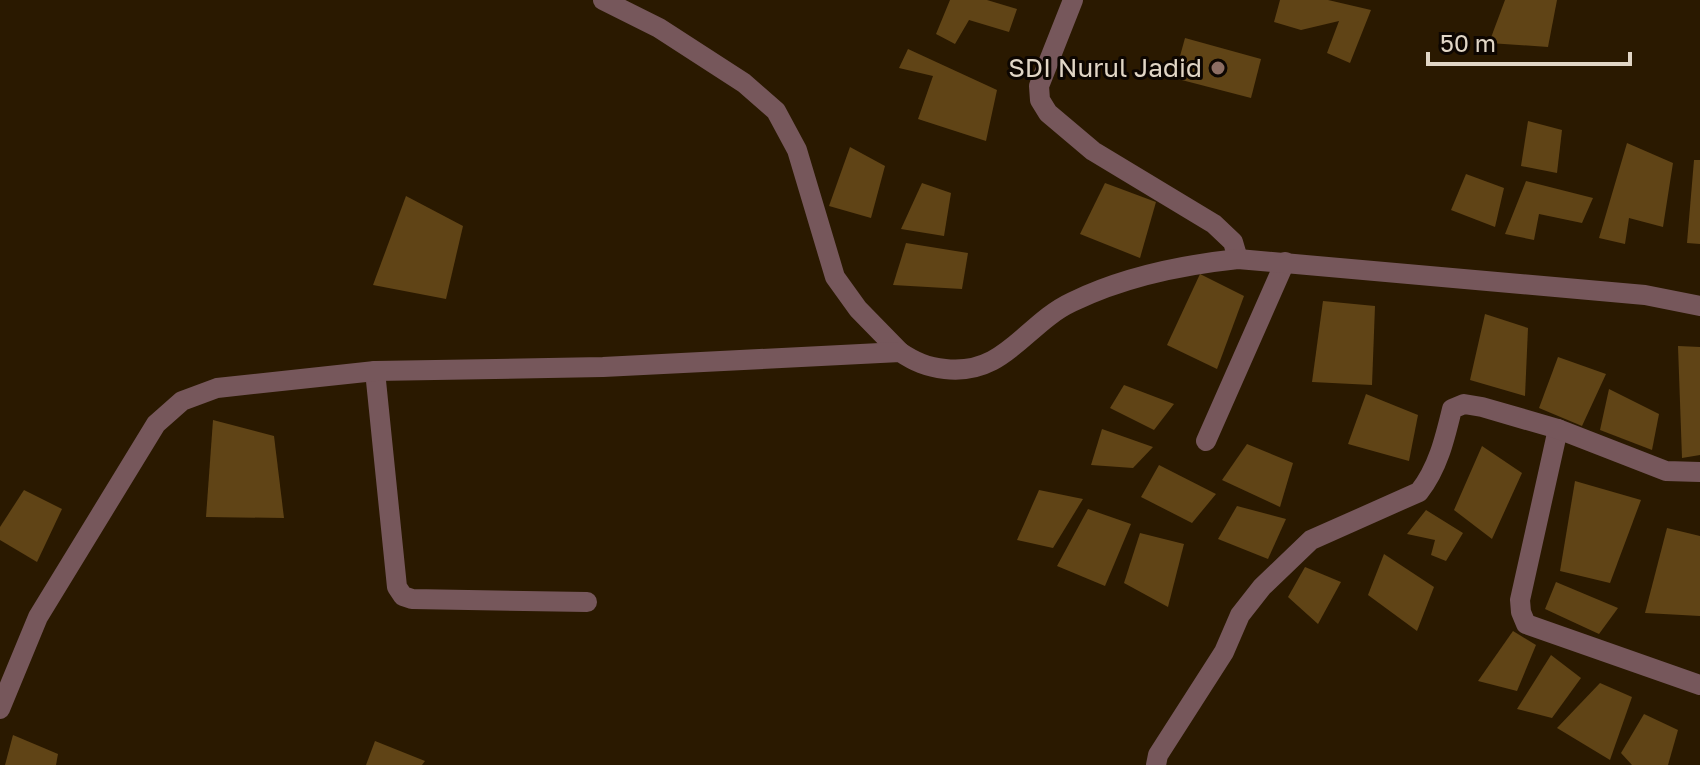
<svg xmlns="http://www.w3.org/2000/svg" width="1700" height="765" font-family="'Golos Text',sans-serif">
	<style>
		.building { fill: #604416 }
		.lines { fill: none; stroke-linecap: round; stroke-linejoin: round }
		.minor { stroke: #76575b; stroke-width: 20 }
		.education-dot { fill: #8d6e63; stroke: #0d0601; stroke-width: 3 }
		.labels { text-anchor: middle; stroke-width: 6; stroke-linejoin: round; paint-order: stroke }
		.poi-label { font-size: 26px; fill: #e1d6c6; stroke: #0d0601; text-anchor: end }
	</style>
	<rect width="100%" height="100%" fill="#2a1900"/>
	<g class="building">
		<polygon points="950,0 987,0 1017,9 1009,32 969,20 955,44 936,34"/>
		<polygon points="1280,0 1328,0 1371,10 1350,63 1327,53 1339,21 1301,30 1274,22"/>
		<polygon points="1505,0 1557,0 1548,47 1489,43"/>
		<polygon points="1185,38 1261,59 1251,98 1174,78"/>
		<polygon points="908,49 997,90 986,141 918,119 933,76 899,68"/>
		<polygon points="1528,121 1562,130 1557,173 1521,166"/>
		<polygon points="1627,143 1673,163 1663,227 1629,218 1625,244 1599,238"/>
		<polygon points="850,147 885,166 871,218 829,206"/>
		<polygon points="1694,160 1700,160 1700,244 1687,243"/>
		<polygon points="1466,174 1504,188 1495,227 1451,210"/>
		<polygon points="1526,181 1593,198 1582,223 1539,214 1534,240 1505,234"/>
		<polygon points="922,183 951,193 944,236 901,229"/>
		<polygon points="1105,183 1156,202 1140,258 1080,234"/>
		<polygon points="406,196 463,226 446,299 373,285"/>
		<polygon points="906,243 968,253 962,289 893,285"/>
		<polygon points="1200,274 1244,296 1217,369 1167,345"/>
		<polygon points="1323,301 1375,306 1372,385 1312,382"/>
		<polygon points="1485,314 1528,328 1525,396 1470,380"/>
		<polygon points="1678,346 1700,347 1700,455 1682,458"/>
		<polygon points="1558,357 1606,374 1582,426 1539,408"/>
		<polygon points="1124,385 1174,404 1154,430 1110,408"/>
		<polygon points="1609,389 1659,414 1652,450 1600,430"/>
		<polygon points="1366,394 1418,415 1409,461 1348,444"/>
		<polygon points="213,420 274,436 284,518 206,517"/>
		<polygon points="1102,429 1153,447 1133,468 1091,465"/>
		<polygon points="1247,444 1293,463 1280,507 1222,480"/>
		<polygon points="1482,446 1522,473 1492,539 1454,510"/>
		<polygon points="1159,465 1216,494 1192,523 1141,497"/>
		<polygon points="1575,481 1641,500 1610,583 1560,571"/>
		<polygon points="24,490 62,509 37,562 0,540 0,527"/>
		<polygon points="1039,490 1083,499 1053,548 1017,540"/>
		<polygon points="1237,506 1286,519 1268,559 1218,539"/>
		<polygon points="1088,509 1131,524 1105,586 1057,566"/>
		<polygon points="1426,510 1463,533 1446,561 1431,555 1435,540 1407,534"/>
		<polygon points="1667,528 1700,536 1700,616 1645,613"/>
		<polygon points="1140,533 1184,544 1168,607 1124,583"/>
		<polygon points="1384,554 1434,587 1417,631 1368,595"/>
		<polygon points="1305,567 1341,582 1318,624 1288,597"/>
		<polygon points="1556,582 1618,608 1599,634 1545,609"/>
		<polygon points="1513,631 1536,645 1517,691 1478,681"/>
		<polygon points="1551,655 1581,678 1552,718 1517,709"/>
		<polygon points="1600,683 1632,697 1610,760 1557,728"/>
		<polygon points="1644,714 1678,730 1668,765 1632,765 1621,753"/>
		<polygon points="13,735 58,754 56,765 5,765"/>
		<polygon points="375,741 425,761 422,765 366,765"/>
	</g>
	<g class="lines">
		<g class="minor">
			<polyline points="603,0 659,28 744,83 776,111 797,150 835,277 858,309 900,352"/>
			<polyline points="1073,0 1039,86 1040,100 1048,113 1093,151 1214,224 1233,242 1238,259"/>
			<polyline points="375,371 397,587 403,596 412,599 587,602"/>
			<polyline points="1558,429 1520,600 1521,612 1526,624 1700,685"/>
			<polyline points="1206,441 1285,262"/>
			<path d="M0 709 38 617 156 424 182 401 217 388 375 371 603 367 900 352C915 362 927 367 945 369 1005 376 1025 324 1072 302 1123 277 1181 265 1238 259L1645 295 1700 306"/>
			<path d="M1156 765 1158 755 1224 652 1240 615 1262 587 1311 540 1419 492C1438 468 1445 438 1452 409L1464 404 1482 407 1558 429 1666 471 1700 472"/>
		</g>
	</g>
	<circle class="education-dot" cx="1218" cy="68" r="8"/>
	<g class="labels">
		<g class="poi-label">
			<text x="1202" y="77">SDI Nurul Jadid</text>
		</g>
	</g>
	<path d="M1428 52v12h202v-12" fill="none" stroke="#e1d6c6" stroke-width="4"/>
	<text x="1440" y="52" font-size="24" fill="#e1d6c6" stroke="#0d0601" stroke-width="6" paint-order="stroke">50 m</text>
</svg>
